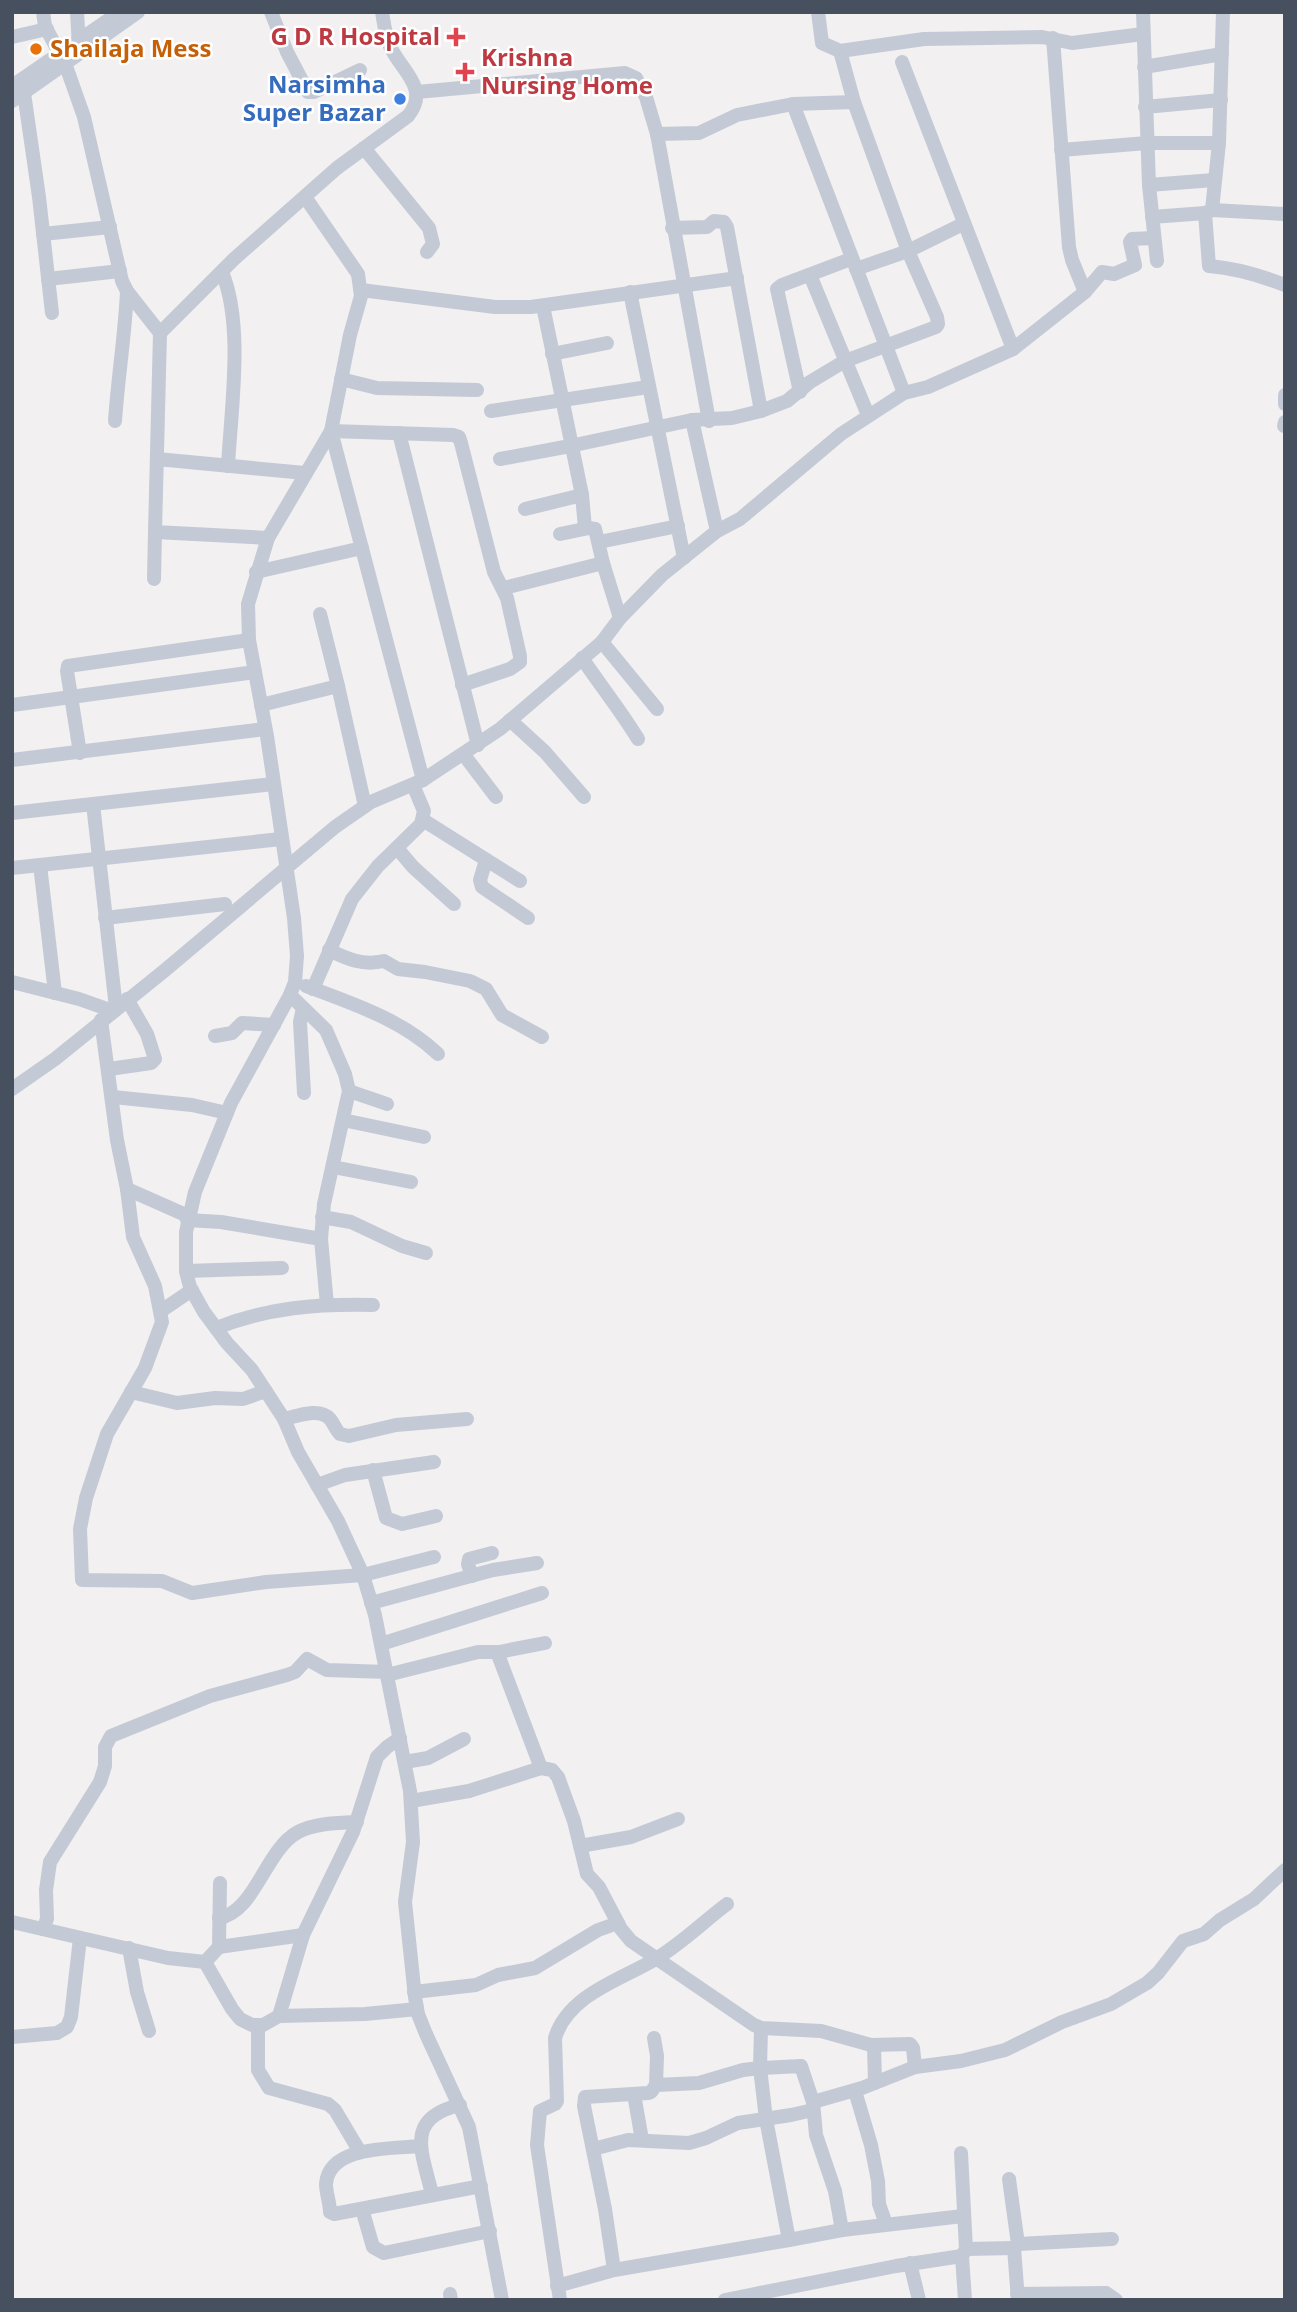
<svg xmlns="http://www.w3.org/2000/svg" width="1297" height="2312" font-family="'Open Sans',sans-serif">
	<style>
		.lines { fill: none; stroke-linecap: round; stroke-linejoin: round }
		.minor { stroke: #c3cad5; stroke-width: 14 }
		.health-dot { fill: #e0444e; stroke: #fff; stroke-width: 2.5 }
		.food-dot { fill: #e8710a; stroke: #fff; stroke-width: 2.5 }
		.shop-dot { fill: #3f7fe0; stroke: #fff; stroke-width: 2.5 }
		.labels { text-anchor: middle; stroke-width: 5; stroke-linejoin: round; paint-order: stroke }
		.health-label { font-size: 24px; font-weight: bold; fill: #be3a42; stroke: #fff; text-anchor: end }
		.food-label { font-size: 24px; font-weight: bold; fill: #c56008; stroke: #fff; text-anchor: start }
		.shop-label { font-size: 24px; font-weight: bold; fill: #366cbe; stroke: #fff; text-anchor: end }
	</style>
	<rect width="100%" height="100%" fill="#f2f0f0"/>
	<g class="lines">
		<g class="minor">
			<polyline points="43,12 45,26 66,66 84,117 122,281 127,291 160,333 155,532 268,538"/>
			<polyline points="77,12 79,46"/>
			<polyline points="271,12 287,52 308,92 314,92 360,70"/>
			<polyline points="818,12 822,43 840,51 924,39 1042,37 1072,43 1143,34"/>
			<polyline points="1143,12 1149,185 1157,261"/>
			<path d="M1223 12 1219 143 1212 210 1205 213 1209 266C1235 268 1259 275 1285 285"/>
			<polyline points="12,37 47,29"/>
			<polyline points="1053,38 1069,247 1072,260 1085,292"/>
			<polyline points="902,62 1013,349"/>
			<polyline points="1144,67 1222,54"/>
			<polyline points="12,86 120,12"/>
			<polyline points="417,92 625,73 636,78 646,97 657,134 709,421"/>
			<polyline points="24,93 39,197 52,313"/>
			<polyline points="12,101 138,12"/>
			<polyline points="854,102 793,104 904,393"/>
			<polyline points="1145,107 1221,100"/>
			<polyline points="657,134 699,133 737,115 793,104"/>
			<polyline points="364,148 429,228 433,244 427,252"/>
			<polyline points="1061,150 1147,143 1219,143"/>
			<polyline points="1149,185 1214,180"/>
			<polyline points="305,197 358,274 361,296 350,335 331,431 268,538 248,604 249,640 267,736 294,918 297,956 295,982 290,995 231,1103 195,1192 186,1232 186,1271 190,1287 204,1312 227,1343 252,1370 284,1419 298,1452 338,1521 363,1575 375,1615 410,1791 413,1842 405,1902 415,1997 418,2014 426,2034 469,2127 502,2300"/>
			<polyline points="1212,210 1285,214"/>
			<polyline points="1152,217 1205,213"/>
			<polyline points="672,228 707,227 714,221 724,222 727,227 761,411"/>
			<polyline points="43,234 110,227"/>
			<polyline points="856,269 908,251 963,224"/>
			<path d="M222 272C244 325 231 408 228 466"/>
			<polyline points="810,275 868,415"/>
			<polyline points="48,279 120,271"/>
			<polyline points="361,290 495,307 531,307 737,278"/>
			<polyline points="630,292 684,558"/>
			<polyline points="543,306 582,495 585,528"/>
			<path d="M160 333 234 259 337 168 408 116C431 88 400 70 390 46 385 35 384 23 382 12"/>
			<polyline points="552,354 607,343"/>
			<polyline points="341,379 377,388 477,390"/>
			<polyline points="800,392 777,289 782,285 851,259"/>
			<polyline points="1285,395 1285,404"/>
			<polyline points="491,411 648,387"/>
			<polyline points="692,420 717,531"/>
			<path d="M115 421C118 377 125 335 127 291"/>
			<polyline points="1284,426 1285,422"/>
			<polyline points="331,431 453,435 459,437 461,443 494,572 507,598 520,656 520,662 510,669 462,685"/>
			<polyline points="331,431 423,780"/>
			<polyline points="399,433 478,745"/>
			<polyline points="157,459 305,473"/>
			<polyline points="500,459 570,446 692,420 732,418 761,411 787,401 810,382 845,361 936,327 938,324 937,317 908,251 854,102 840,51"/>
			<polyline points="525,509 582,495"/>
			<polyline points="560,534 589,528 595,529 603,563 620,618"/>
			<polyline points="599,542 678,526"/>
			<polyline points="256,572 362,548"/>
			<polyline points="154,579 155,532"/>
			<polyline points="504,588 603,563"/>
			<polyline points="320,614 338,686"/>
			<polyline points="602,642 657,709"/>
			<path d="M582 658C600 685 621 711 638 739"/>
			<polyline points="12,705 255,672"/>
			<polyline points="261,705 338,686 365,806"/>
			<polyline points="510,720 545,752 584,797"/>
			<polyline points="80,753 67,671 68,666 249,640"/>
			<polyline points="464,755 496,797"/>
			<polyline points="12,760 265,729"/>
			<polyline points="93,804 116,1008"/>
			<polyline points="12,813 273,784"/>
			<polyline points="423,820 520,881"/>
			<polyline points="397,848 413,867 454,904"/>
			<polyline points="486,860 480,880 482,887 528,918"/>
			<polyline points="40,865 55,993"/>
			<polyline points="12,868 281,839"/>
			<polyline points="105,918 225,904"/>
			<path d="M329 950C347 959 363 966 384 961L398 969 425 972 470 981 486 989 502 1015 542 1037"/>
			<polyline points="12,982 79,999 113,1011"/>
			<path d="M306 986C353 1004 401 1019 438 1054"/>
			<polyline points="313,989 352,899 378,866 421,824 424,811 413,785"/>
			<polyline points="290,995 326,1030 345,1074 349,1091 324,1204 321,1239"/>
			<polyline points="303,1008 300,1022 304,1093"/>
			<polyline points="101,1020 117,1140 127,1189 188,1216"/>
			<polyline points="215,1036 232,1033 242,1023 274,1025"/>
			<polyline points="109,1069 151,1063 155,1059 147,1034 127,999"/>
			<polyline points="12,1089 55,1059 164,971 335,827 371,802 423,780 500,729 602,642 620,618 662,575 717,531 740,519 841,434 904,393 928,387 1013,349 1085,292 1102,272 1114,274 1135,265 1130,242 1132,239 1153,238"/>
			<polyline points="349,1091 387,1104"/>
			<polyline points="113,1097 192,1105 227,1113"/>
			<polyline points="343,1120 424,1137"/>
			<polyline points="333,1167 411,1182"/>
			<polyline points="127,1189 133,1237 155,1286 162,1322 145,1368 107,1434 86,1498 80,1529 82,1580 162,1581 192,1593 266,1582 363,1575 434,1557"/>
			<polyline points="322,1217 351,1222 402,1246 426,1253"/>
			<polyline points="187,1220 221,1222 321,1239 327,1305"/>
			<polyline points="186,1271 282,1268"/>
			<polyline points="161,1311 192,1290"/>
			<path d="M216 1328C270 1307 316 1304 373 1305"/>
			<polyline points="131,1392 177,1403 215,1398 243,1399 266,1391"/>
			<path d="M284 1419C297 1416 320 1407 330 1419 334 1424 336 1430 340 1434L349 1436 396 1425 467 1419"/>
			<polyline points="373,1470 386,1518 402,1524 436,1516"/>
			<polyline points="317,1485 345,1475 434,1462"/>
			<polyline points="472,1576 468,1564 469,1559 492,1553"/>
			<polyline points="371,1603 493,1570 537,1563"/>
			<polyline points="381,1644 542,1593"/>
			<polyline points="387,1675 478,1652 499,1652 545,1643"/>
			<polyline points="405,1762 428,1758 464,1739"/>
			<polyline points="541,1768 552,1770 558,1777 574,1821 587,1874 599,1887 621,1929 631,1941 754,2025 761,2028 821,2031 871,2045 910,2044 913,2048 915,2067"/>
			<polyline points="411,1801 469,1791 541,1768 497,1652"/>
			<polyline points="580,1846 631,1837 678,1819"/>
			<path d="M219 1918C256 1911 265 1850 298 1832 315 1823 338 1823 357 1822"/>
			<polyline points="12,1922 168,1958 205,1962 219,1947 220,1883"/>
			<polyline points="43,1929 47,1919 46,1890 50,1862 100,1782 105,1766 105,1747 111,1736 210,1696 287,1675 295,1672 307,1659 327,1670 387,1672"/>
			<polyline points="219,1947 303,1935"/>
			<polyline points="129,1948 137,1992 149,2031"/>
			<polyline points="205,1962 232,2009 240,2019 252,2025 263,2025 279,2016 365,2014 417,2009"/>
			<polyline points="414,1992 476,1985 498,1975 535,1968 598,1930 618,1923"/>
			<polyline points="279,2016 303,1935 353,1832 377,1757 387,1747 400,1738"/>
			<polyline points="258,2026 258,2070 269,2088 328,2104 335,2110 360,2152"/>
			<polyline points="12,2037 57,2033 67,2027 71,2017 80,1938"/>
			<polyline points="654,2038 657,2056 656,2085"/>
			<polyline points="874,2045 875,2083"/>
			<polyline points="855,2091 871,2145 878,2181 879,2204 886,2224"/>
			<polyline points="634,2094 642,2140"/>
			<path d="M421 2146C393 2149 329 2145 326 2184 326 2193 330 2203 330 2212L334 2214 481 2186"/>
			<polyline points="593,2149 628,2140 689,2143 706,2138 738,2123 791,2115 813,2110"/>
			<polyline points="961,2153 966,2249 962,2256 965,2300"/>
			<polyline points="1009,2179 1018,2244 1014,2248 1018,2300"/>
			<path d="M432 2194C422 2152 404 2118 460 2105"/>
			<polyline points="362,2209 373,2247 384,2253 490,2231"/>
			<polyline points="842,2230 835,2191 816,2135 813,2102 862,2088 915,2067 961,2061 1005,2050 1062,2022 1111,2004 1147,1983 1158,1973 1183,1941 1204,1934 1220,1920 1254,1899 1285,1870"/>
			<polyline points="789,2240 842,2230 963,2216"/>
			<polyline points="1018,2244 1112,2239"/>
			<polyline points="966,2249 1014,2248"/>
			<polyline points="910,2263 919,2300"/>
			<polyline points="614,2270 789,2240 766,2119 760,2068 801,2066 813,2102"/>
			<polyline points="557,2286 614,2270 605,2209 584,2106 585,2097 648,2093 651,2092 656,2085 699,2083 743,2070 760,2068 761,2028"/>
			<polyline points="450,2294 451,2300"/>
			<polyline points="1017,2294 1106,2293 1116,2300"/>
			<path d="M560 2300 537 2145 540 2111 555 2104 557 2101 555 2038C568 1995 620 1980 654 1960 680 1945 703 1922 727 1904"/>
			<polyline points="725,2300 896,2266 962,2256"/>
		</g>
	</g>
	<g class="health-dot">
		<path d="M452.5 26.5h7v7h7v7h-7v7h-7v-7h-7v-7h7z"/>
		<path d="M461.5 61.5h7v7h7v7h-7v7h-7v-7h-7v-7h7z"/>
	</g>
	<circle class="food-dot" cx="36" cy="49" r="7"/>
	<circle class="shop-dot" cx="400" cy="99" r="7"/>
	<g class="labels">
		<g class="health-label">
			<text x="440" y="45">G D R Hospital</text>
			<text x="481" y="66" text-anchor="start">Krishna<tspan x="481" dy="28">Nursing Home</tspan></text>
		</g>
		<g class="food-label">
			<text x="50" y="57">Shailaja Mess</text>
		</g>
		<g class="shop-label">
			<text x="386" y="93">Narsimha<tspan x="386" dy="28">Super Bazar</tspan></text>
		</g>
	</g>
	<rect width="1297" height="2312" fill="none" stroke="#47505e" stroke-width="28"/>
</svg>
